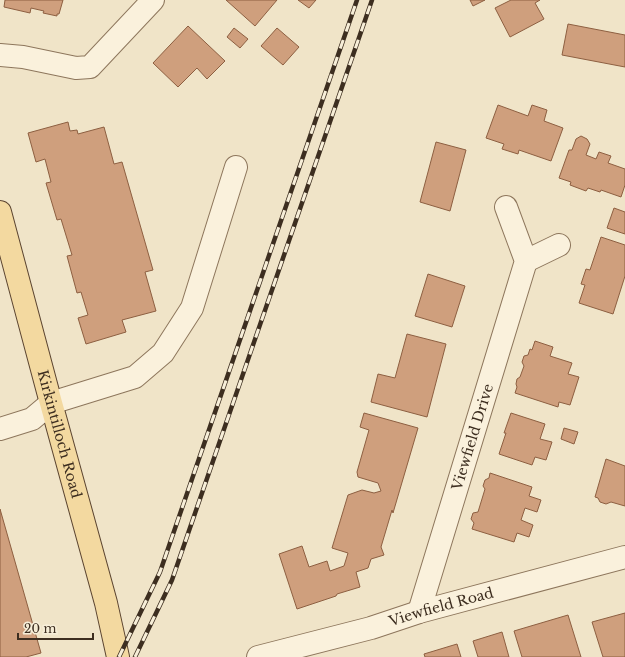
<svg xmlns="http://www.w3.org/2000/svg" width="625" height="657" font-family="'Libre Baskerville',serif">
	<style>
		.building { fill: #cf9f7d; stroke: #8d5f41 }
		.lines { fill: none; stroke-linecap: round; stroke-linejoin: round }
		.minor-casing { stroke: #8d765c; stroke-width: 24 }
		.major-casing { stroke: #5b4430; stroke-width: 24 }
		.minor { stroke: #faf1dc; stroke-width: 22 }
		.major { stroke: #f3d9a0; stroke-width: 22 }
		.rail-casing { stroke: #3d2e20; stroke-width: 4.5 }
		.rail { stroke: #f7eed8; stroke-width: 3; stroke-dasharray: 9; stroke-linecap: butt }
		.labels { text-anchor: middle; stroke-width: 4; stroke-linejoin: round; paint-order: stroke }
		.street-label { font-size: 14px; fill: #3d2e20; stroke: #f7eed8 }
	</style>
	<rect width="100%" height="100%" fill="#f0e4c8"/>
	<g class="building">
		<polygon points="5,0 63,0 59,14 57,14 57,16 43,13 44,11 31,8 30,13 4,7"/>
		<polygon points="226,0 277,0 255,26"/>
		<polygon points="298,0 316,0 309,8"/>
		<polygon points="470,0 485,0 473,6"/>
		<polygon points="511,0 540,0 535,3 544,19 510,37 495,8"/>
		<polygon points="568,24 625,35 625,67 562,55"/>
		<polygon points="188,26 225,61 207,79 197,68 178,87 153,63"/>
		<polygon points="234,28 248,39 240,48 227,37"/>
		<polygon points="277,28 299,47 283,65 261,46"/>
		<polygon points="498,105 528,116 532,105 547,110 544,121 563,128 551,161 519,150 518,154 502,149 504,144 486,138"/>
		<polygon points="68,122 70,131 77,130 78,134 104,127 114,164 122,162 153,270 145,272 156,311 122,320 126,332 86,344 78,318 88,315 81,292 77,293 67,256 72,255 61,219 57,220 46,183 51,182 45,159 36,162 28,133"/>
		<polygon points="581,136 587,139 590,144 586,155 596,159 599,152 611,156 608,163 625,169 625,185 621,197 601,190 600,192 588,188 586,191 570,185 571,182 559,178 569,150 572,150 576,139"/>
		<polygon points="436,142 466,150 450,211 420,202"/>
		<polygon points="614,208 625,212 625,234 607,228"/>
		<polygon points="601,237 625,245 625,276 613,314 579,303 585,285 581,284 586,269 590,270"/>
		<polygon points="428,274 465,286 452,327 415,316"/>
		<polygon points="407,334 446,344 427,417 371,402 378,374 395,378"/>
		<polygon points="535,341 553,347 550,356 572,363 568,374 579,377 570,405 559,402 558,407 515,393 517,387 516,384 517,379 520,377 524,366 522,362 524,356 528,355 530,349 532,350"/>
		<polygon points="364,413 418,428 393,513 392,510 381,547 384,555 371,559 368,568 356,572 360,587 337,594 336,596 297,609 279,554 302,546 309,567 327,561 330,571 344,566 348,553 332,548 348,495 362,490 374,493 381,491 378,483 358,477 357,472 369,430 360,427"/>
		<polygon points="511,413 545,424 540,439 552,442 546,460 535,457 532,465 499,454 506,433 504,433"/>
		<polygon points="564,428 578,432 574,444 561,439"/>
		<polygon points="606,459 625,466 625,506 611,502 606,504 600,502 598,498 595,497"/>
		<polygon points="490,473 532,487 529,496 541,500 537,512 525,508 521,520 533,525 529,537 517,533 514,542 472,529 474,523 471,519 473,513 478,512 485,489 483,486 485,480 489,478"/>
		<polygon points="0,509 41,653 26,657 0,657"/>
		<polygon points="625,613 625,657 603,657 592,622"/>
		<polygon points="568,615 581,657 522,657 514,631"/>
		<polygon points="502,632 509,657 478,657 473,641"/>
		<polygon points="457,644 461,657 425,657 424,654"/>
	</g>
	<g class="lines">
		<defs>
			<g id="minor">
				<polyline points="0,55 23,57 76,68 90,67 153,0"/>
				<polyline points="526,261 559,245"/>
				<polyline points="0,429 32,419 51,403 135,377 163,353 192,308 236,167"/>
				<path id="s1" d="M419 612 526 261 506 207"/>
				<path id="s2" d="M258 657 371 628 419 612 625 557"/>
			</g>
			<g id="major">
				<path id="s3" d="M0 212 51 403 106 603 118 657"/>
			</g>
		</defs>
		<use href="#minor" class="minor-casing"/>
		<use href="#major" class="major-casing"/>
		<use href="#minor" class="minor"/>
		<use href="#major" class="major"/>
		<defs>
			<g id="rail">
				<polyline points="119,657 160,572 357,0"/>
				<polyline points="135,657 172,580 372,0"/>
			</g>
		</defs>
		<use href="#rail" class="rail-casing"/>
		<use href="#rail" class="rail"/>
	</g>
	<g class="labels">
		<g class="street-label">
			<text dy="5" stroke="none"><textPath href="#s3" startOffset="230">Kirkintilloch Road</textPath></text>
			<text dy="5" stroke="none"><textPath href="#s1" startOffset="183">Viewfield Drive</textPath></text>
			<text dy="5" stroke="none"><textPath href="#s2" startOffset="190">Viewfield Road</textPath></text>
		</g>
	</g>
	<path d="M18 633v6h75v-6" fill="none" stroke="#3d2e20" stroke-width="2"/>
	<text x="24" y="633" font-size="12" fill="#3d2e20" stroke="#f7eed8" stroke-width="3" paint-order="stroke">20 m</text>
</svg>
